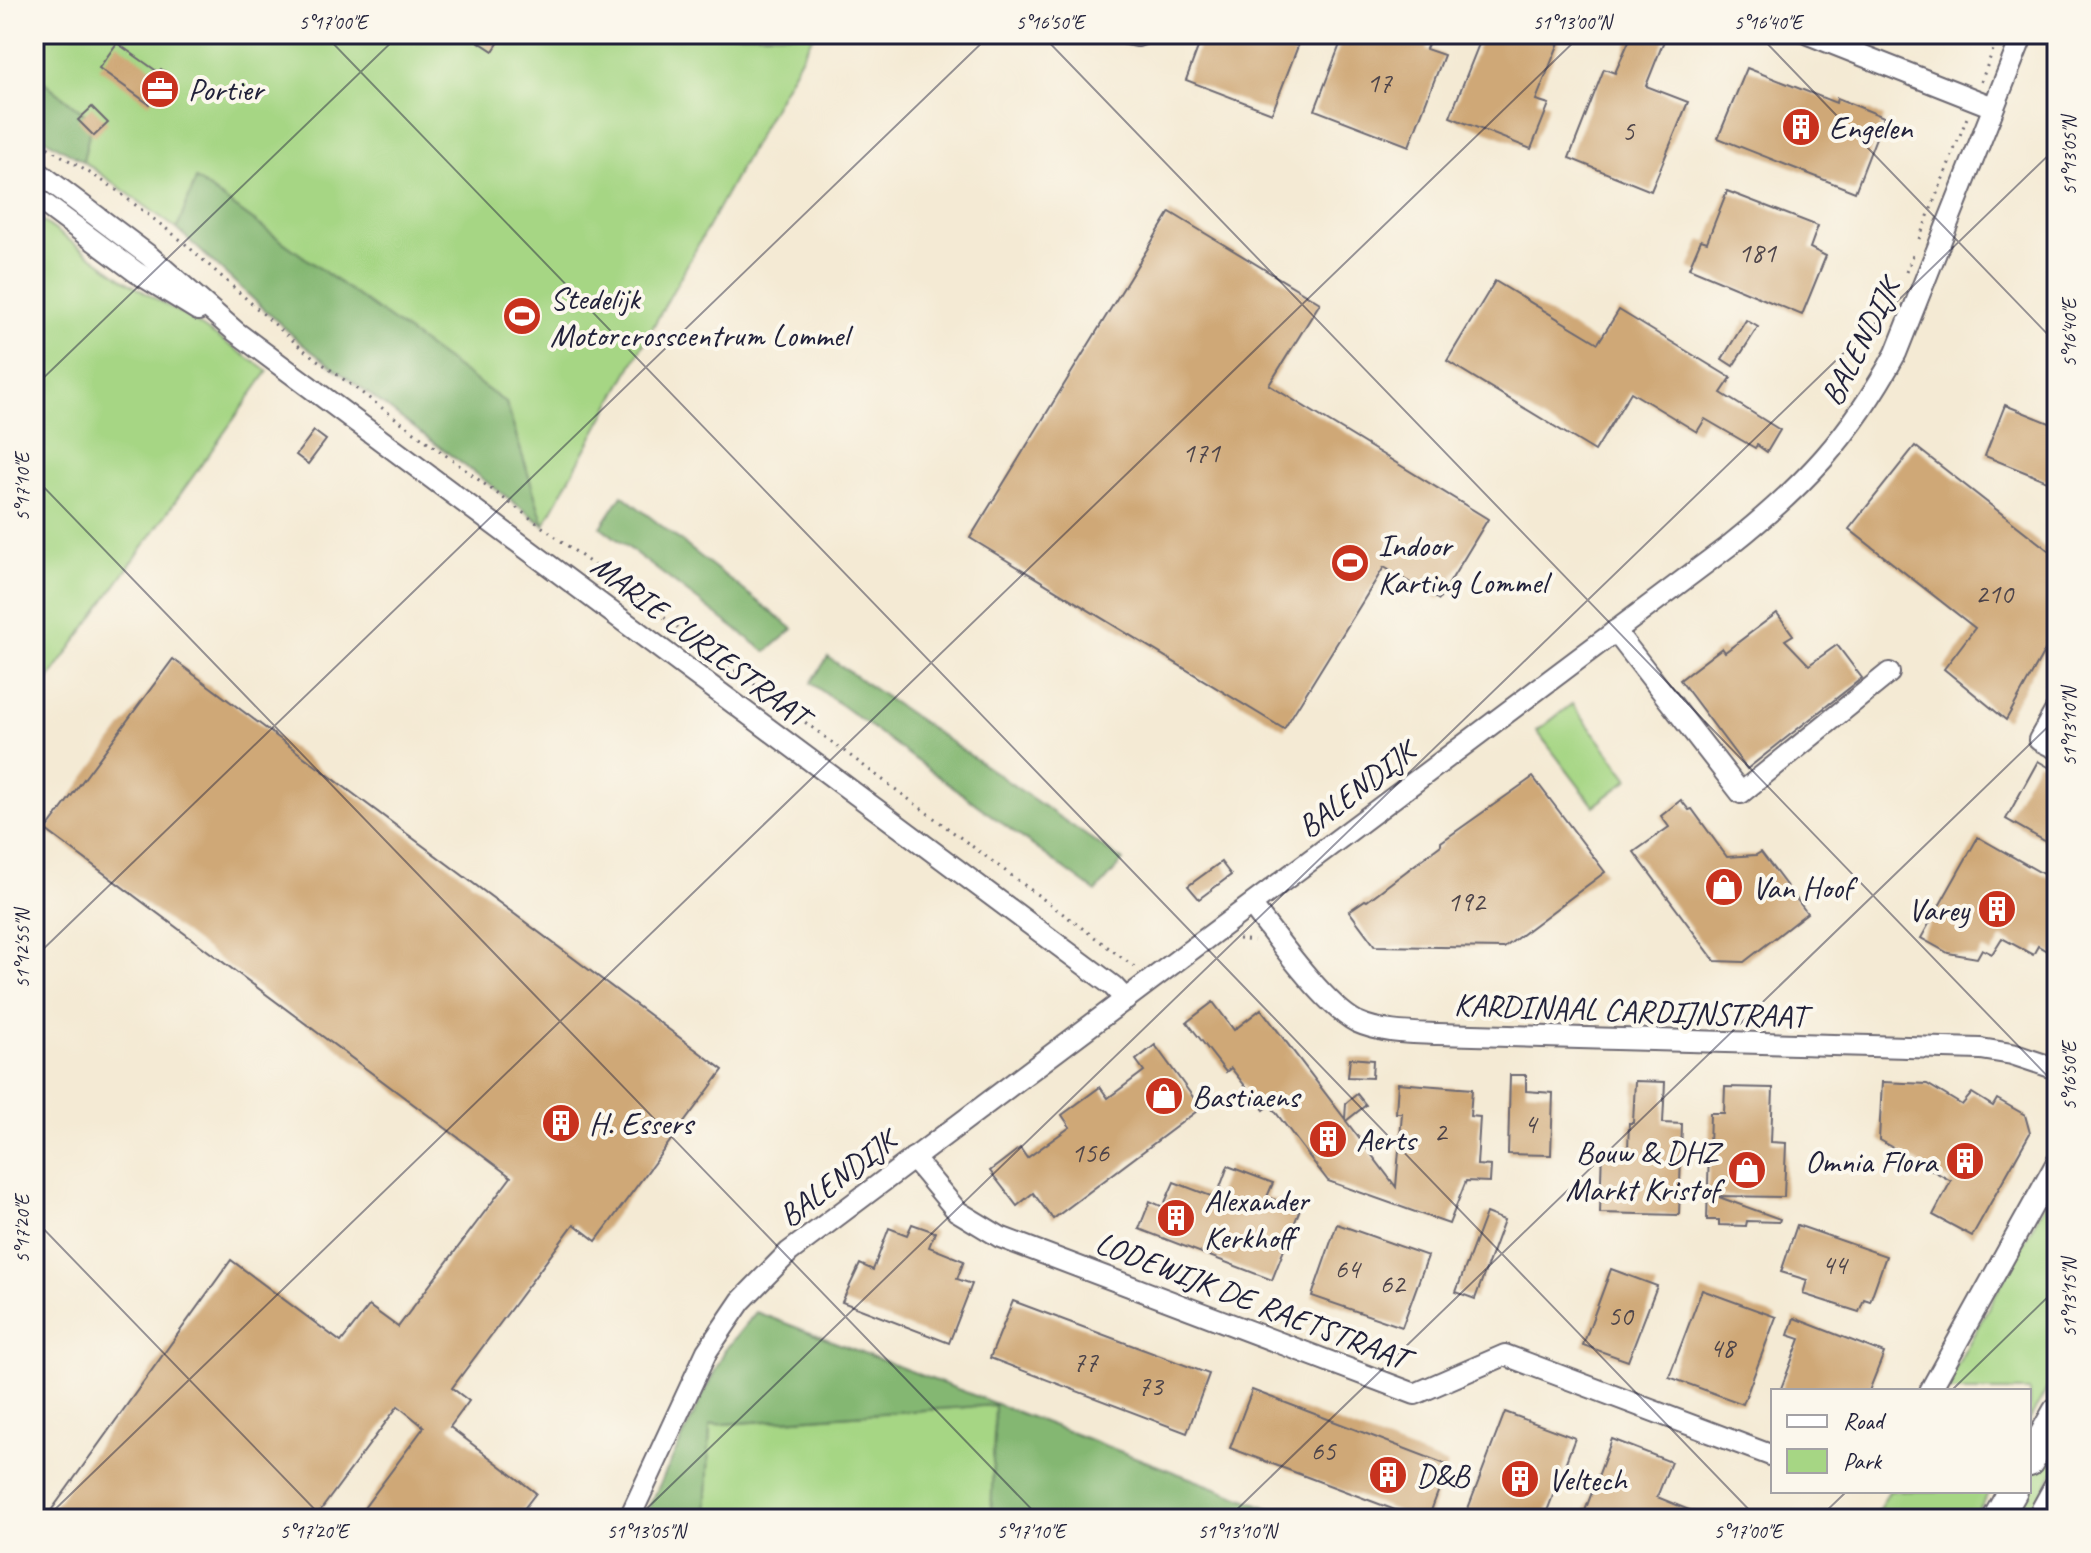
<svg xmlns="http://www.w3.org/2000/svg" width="2091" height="1553" font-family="Caveat,sans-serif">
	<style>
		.green { fill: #a6d684; stroke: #647c60; stroke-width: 2 }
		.forest { fill: #84b772; stroke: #536c56; stroke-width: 2 }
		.building { fill: #cfa877 }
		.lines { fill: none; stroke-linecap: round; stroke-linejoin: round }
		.minor-casing { stroke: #6c6871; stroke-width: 24 }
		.highway-casing { stroke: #6c6871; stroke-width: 32 }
		.path { stroke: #6c6871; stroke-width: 3; stroke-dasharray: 2 6; stroke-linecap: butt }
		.minor { stroke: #fff; stroke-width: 20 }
		.highway { stroke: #fff; stroke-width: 28 }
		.ticks { fill: none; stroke: #22223b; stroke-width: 2; stroke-opacity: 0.45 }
		.labels { text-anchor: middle; stroke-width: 8; stroke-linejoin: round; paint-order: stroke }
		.number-label { font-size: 28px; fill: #4d444a }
		.poi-label { font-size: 32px; fill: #22223b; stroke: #fbf7ec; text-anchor: start }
		.street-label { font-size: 32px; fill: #22223b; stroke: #fbf7ec }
		.neatline { fill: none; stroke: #22223b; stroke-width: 3 }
		.ticks-label { font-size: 20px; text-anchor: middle; fill: #22223b }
	</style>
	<rect width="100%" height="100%" fill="#fbf7ec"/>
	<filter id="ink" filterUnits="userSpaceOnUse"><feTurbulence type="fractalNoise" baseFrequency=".0125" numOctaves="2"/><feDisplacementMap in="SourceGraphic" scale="16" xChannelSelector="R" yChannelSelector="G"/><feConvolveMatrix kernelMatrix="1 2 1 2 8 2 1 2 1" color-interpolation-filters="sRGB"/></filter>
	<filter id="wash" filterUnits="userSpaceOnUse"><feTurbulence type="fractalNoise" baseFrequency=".006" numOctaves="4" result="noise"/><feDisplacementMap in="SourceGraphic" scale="32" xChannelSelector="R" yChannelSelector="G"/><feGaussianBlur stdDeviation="1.8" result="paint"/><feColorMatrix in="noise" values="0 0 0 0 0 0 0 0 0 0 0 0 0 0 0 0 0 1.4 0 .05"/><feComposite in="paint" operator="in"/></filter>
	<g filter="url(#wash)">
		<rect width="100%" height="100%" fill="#f4ead4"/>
		<g class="green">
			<polygon points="34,34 814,34 544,525 506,403 196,180 177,229 83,161 92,120 34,74"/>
			<polygon points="34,215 129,283 198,324 268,371 34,700"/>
			<polygon points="1572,704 1629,779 1594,806 1537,731"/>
			<polygon points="2057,1181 2057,1371 2029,1421 2029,1391 1943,1391"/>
			<polygon points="996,1405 991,1519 706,1519 710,1425"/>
			<polygon points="2057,1433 2057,1466 2028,1519 2009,1519 2025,1491 2029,1491 2029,1483"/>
			<polygon points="1889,1491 1990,1491 1974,1519 1874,1519"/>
		</g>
		<g class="forest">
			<polygon points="34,74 92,120 83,161 34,133"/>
			<polygon points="196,179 506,403 544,525 302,344 177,229"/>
			<polygon points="622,495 793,629 766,652 601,527"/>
			<polygon points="828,657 861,680 1123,861 1096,892 811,683"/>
			<polygon points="756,1312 1297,1519 991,1519 995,1405 710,1425 706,1519 643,1519 725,1350"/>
		</g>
		<g id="blocks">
			<g class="building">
				<polygon points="467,34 504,34 493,51"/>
				<polygon points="1203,34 1279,34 1278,38 1298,46 1272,113 1186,80"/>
				<polygon points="1344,34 1432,34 1426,49 1444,55 1409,146 1315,110"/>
				<polygon points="1483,34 1544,34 1560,40 1536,100 1549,104 1531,149 1450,117"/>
				<polygon points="1632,34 1654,34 1665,38 1646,86 1688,102 1651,191 1569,158 1604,69 1615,73"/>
				<polygon points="117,43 158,72 161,69 175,79 163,97 157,93 149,104 99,68"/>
				<polygon points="1747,68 1836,103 1837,98 1884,117 1855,192 1718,138"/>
				<polygon points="92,107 108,123 94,136 78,120"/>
				<polygon points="1727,191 1818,226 1810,248 1826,256 1802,315 1689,268 1701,240 1707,242"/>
				<polygon points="1170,212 1320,303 1269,385 1488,519 1439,600 1384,567 1284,729 970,538"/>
				<polygon points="1495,281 1598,343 1619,310 1731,378 1721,393 1780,430 1767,452 1757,445 1755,448 1705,419 1697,432 1631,392 1595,451 1447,361"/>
				<polygon points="1746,320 1758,327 1733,366 1722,359"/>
				<polygon points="2005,405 2057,426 2057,485 1985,456"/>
				<polygon points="314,431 326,440 308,464 296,455"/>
				<polygon points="1915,446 2057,557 2057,629 2006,720 1944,669 1975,628 1849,529"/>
				<polygon points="1777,613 1793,635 1785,640 1809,665 1837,645 1862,678 1747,769 1680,680 1722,648 1725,652"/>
				<polygon points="173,659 723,1070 596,1241 574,1224 452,1388 469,1401 450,1427 536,1493 516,1519 356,1519 424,1427 398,1406 314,1519 45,1519 231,1260 341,1342 369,1306 398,1327 511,1177 46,830"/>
				<polygon points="2038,761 2057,772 2057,848 2006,819"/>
				<polygon points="1533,777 1605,872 1504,948 1375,946 1349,911 1365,900 1367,901 1441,845 1441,842"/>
				<polygon points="1681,800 1689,810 1692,809 1727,857 1756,855 1761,852 1807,913 1744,962 1715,961 1634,852 1669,827 1661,816"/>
				<polygon points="1978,837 2057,882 2057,957 2038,946 2033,955 2002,938 1992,954 1982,949 1977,958 1948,953 1921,938"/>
				<polygon points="1221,862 1231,875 1199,899 1188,886"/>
				<polygon points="1213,1002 1234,1030 1261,1009 1345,1119 1346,1103 1357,1094 1366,1105 1346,1121 1396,1187 1402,1113 1396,1113 1398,1083 1472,1089 1470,1116 1480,1117 1477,1165 1491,1166 1490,1182 1466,1181 1449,1224 1328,1181 1270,1105 1264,1110 1231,1068 1226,1072 1187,1022"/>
				<polygon points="1155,1045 1201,1108 1053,1219 1033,1193 1017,1206 990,1171 1020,1148 1027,1158 1070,1127 1062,1115 1100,1087 1108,1098 1144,1071 1136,1060"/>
				<polygon points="1350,1058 1373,1060 1372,1078 1348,1077"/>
				<polygon points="1510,1075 1526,1075 1526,1091 1553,1093 1551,1155 1508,1154"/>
				<polygon points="1635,1081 1665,1082 1663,1123 1682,1124 1679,1215 1600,1213 1602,1148 1628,1149 1629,1123 1633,1123"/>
				<polygon points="1882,1082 1927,1084 1962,1105 1972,1093 1993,1106 1997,1099 2025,1115 2030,1133 1972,1236 1933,1215 1951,1181 1879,1140"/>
				<polygon points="1725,1087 1773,1088 1771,1142 1786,1143 1784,1197 1716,1196 1780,1219 1779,1222 1747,1221 1746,1226 1719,1225 1719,1220 1707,1220 1710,1113 1724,1113"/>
				<polygon points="1228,1166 1273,1183 1267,1197 1300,1209 1272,1280 1139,1229 1150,1201 1163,1207 1174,1182 1216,1198"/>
				<polygon points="1486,1213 1504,1220 1475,1299 1456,1292"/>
				<polygon points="912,1224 935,1232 929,1247 964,1261 957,1279 972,1284 949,1343 842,1302 860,1264 873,1270 889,1228 907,1235"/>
				<polygon points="1337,1224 1428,1256 1402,1327 1312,1296"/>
				<polygon points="1797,1225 1886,1256 1870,1301 1864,1299 1859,1312 1803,1294 1807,1280 1781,1272"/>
				<polygon points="1611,1269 1657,1286 1628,1361 1583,1345"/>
				<polygon points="1702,1290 1776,1317 1743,1404 1669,1377"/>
				<polygon points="1013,1301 1209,1374 1187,1433 990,1358"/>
				<polygon points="1794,1318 1884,1353 1869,1391 1780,1391 1800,1339 1788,1335"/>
				<polygon points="1252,1390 1448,1465 1428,1519 1419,1519 1230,1448"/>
				<polygon points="1505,1412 1575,1438 1544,1519 1464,1519"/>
				<polygon points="1612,1439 1671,1462 1657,1497 1711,1519 1582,1519"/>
			</g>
		</g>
	</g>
	<g filter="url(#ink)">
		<use href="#blocks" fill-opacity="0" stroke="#6c6871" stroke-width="2"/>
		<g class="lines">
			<defs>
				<g id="minor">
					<polyline points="1127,34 1137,36 1143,34"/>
					<polyline points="1808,34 1993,107"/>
					<polyline points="34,169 148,255 236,332 1113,986 1126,1000"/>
					<polyline points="34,196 136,272 198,310"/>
					<polyline points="1615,631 1741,793 1889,673"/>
					<polyline points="2057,708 2039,740 2057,749"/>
					<path d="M1252 906C1275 936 1325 1006 1357 1022 1381 1033 1412 1033 1438 1034L1981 1049 2012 1054 2057 1069"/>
					<polyline points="913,1158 957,1211 1000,1237 1415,1394 1505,1355 1773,1456"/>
					<polyline points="1930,1391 2057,1162"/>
					<path d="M629 1519 707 1351 741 1301 789 1252 1730 545C1805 485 1850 437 1896 353L2023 34"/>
				</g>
				<g id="highway">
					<polyline points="2029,1462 2057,1412"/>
					<polyline points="1997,1519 2013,1491"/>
					<polyline points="2041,1519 2057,1490"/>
				</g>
			</defs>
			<use href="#minor" class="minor-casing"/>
			<use href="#highway" class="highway-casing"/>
			<g class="path">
				<polyline points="1981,82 1999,34"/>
				<polyline points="34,139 111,186 182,241 300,347 1136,968"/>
				<polyline points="1919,239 1968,115"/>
				<polyline points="1906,272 1914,253"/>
				<polyline points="1238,939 1254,941"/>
			</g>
			<use href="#minor" class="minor"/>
			<use href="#highway" class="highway"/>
		</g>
	</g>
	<path class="ticks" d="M324 34 1758 1519M1041 34 2057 1086M1758 34 2057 344M34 387 400 34M34 477 1041 1519M34 958 991 34M34 1219 324 1519M1951 1391 2057 1288M45 1519 1582 34M636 1519 2057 147M1227 1519 2057 718M1818 1519 1847 1491"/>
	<defs>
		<symbol id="office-disc" viewBox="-11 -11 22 22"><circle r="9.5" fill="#c8321e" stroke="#fbf7ec"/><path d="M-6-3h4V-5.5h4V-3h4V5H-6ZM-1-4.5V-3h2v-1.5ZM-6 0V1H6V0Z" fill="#fff"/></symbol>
		<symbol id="building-disc" viewBox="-11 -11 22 22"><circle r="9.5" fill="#c8321e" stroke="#fbf7ec"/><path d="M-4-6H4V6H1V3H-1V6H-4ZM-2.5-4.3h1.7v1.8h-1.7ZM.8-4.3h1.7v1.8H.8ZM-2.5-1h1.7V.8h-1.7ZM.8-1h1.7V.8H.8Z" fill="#fff"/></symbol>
		<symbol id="stadium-disc" viewBox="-11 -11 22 22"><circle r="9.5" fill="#c8321e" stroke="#fbf7ec"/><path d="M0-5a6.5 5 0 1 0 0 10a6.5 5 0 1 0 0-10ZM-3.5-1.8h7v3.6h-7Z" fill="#fff"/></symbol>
		<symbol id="shop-disc" viewBox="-11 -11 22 22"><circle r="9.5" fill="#c8321e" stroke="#fbf7ec"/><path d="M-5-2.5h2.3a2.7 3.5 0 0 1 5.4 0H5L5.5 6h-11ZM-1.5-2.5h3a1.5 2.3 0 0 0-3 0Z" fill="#fff"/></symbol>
	</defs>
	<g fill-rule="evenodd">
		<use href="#office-disc" x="138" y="67" width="44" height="44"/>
		<use href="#building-disc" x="1779" y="105" width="44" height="44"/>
		<use href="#stadium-disc" x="500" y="294" width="44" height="44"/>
		<use href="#stadium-disc" x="1328" y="541" width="44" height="44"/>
		<use href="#shop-disc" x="1702" y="865" width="44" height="44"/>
		<use href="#building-disc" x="1975" y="887" width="44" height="44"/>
		<use href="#shop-disc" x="1142" y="1074" width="44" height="44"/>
		<use href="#building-disc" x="539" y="1101" width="44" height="44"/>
		<use href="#building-disc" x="1306" y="1117" width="44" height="44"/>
		<use href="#building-disc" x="1943" y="1139" width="44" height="44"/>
		<use href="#shop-disc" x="1725" y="1148" width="44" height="44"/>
		<use href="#building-disc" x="1154" y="1196" width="44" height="44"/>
		<use href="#building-disc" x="1366" y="1453" width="44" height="44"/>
		<use href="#building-disc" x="1498" y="1457" width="44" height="44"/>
	</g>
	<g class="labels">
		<g class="number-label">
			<text x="1379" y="92">17</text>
			<text x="1628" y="140">5</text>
			<text x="1757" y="262">181</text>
			<text x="1201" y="462">171</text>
			<text x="1994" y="603">210</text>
			<text x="1466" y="911">192</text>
			<text x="1530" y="1133">4</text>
			<text x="1440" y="1141">2</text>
			<text x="1090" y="1162">156</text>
			<text x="1834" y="1274">44</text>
			<text x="1347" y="1278">64</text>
			<text x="1392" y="1293">62</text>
			<text x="1620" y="1325">50</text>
			<text x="1722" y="1357">48</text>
			<text x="1085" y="1371">77</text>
			<text x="1150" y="1395">73</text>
			<text x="1323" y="1460">65</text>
		</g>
		<g class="poi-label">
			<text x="188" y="100">Portier</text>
			<text x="1829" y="138">Engelen</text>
			<text x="550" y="309">Stedelijk<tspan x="550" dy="37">Motorcrosscentrum Lommel</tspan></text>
			<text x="1378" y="556">Indoor<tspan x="1378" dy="37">Karting Lommel</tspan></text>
			<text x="1752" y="898">Van Hoof</text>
			<text x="1969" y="920" text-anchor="end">Varey</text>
			<text x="1192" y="1107">Bastiaens</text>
			<text x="589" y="1134">H. Essers</text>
			<text x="1356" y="1150">Aerts</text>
			<text x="1719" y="1163" text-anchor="end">Bouw &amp; DHZ<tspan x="1719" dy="37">Markt Kristof</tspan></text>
			<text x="1937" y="1172" text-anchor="end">Omnia Flora</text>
			<text x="1204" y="1211">Alexander<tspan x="1204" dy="37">Kerkhoff</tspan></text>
			<text x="1416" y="1486">D&amp;B</text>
			<text x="1548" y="1490">Veltech</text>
		</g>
		<g class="street-label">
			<text transform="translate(1860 342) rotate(-63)" y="11">BALENDIJK</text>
			<text transform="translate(700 640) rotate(37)" y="11">MARIE CURIESTRAAT</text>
			<text transform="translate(1356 789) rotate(-37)" y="11">BALENDIJK</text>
			<text transform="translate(1630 1010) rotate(2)" y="11">KARDINAAL CARDIJNSTRAAT</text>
			<text transform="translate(837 1178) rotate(-37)" y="11">BALENDIJK</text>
			<text transform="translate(1252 1300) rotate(21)" y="11">LODEWIJK DE RAETSTRAAT</text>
		</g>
	</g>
	<rect width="2091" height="1553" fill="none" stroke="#fbf7ec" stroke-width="88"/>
	<rect x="1771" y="1389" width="260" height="104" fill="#fbf7ec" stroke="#a4a2a5" stroke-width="2"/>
	<rect x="1787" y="1415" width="40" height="12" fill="#ffffff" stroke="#a4a2a5" stroke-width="2"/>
	<text x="1843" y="1429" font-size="24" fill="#22223b">Road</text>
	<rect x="1787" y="1449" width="40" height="24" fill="#a6d684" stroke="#a4a2a5" stroke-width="2"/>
	<text x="1843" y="1469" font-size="24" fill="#22223b">Park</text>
	<rect x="44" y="44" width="2003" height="1465" class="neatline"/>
	<g class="ticks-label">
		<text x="333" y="29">5°17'00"E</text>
		<text x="1050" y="29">5°16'50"E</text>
		<text x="1572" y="29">51°13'00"N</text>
		<text x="1768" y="29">5°16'40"E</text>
		<text transform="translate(2069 156) rotate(-90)" y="7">51°13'05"N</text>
		<text transform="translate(2069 333) rotate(-90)" y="7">5°16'40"E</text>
		<text transform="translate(22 487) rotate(-90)" y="7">5°17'10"E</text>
		<text transform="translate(2069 727) rotate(-90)" y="7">51°13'10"N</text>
		<text transform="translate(22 949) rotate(-90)" y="7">51°12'55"N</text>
		<text transform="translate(2069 1076) rotate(-90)" y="7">5°16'50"E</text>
		<text transform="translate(22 1229) rotate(-90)" y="7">5°17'20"E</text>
		<text transform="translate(2069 1298) rotate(-90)" y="7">51°13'15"N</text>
		<text x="314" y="1538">5°17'20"E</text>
		<text x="646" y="1538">51°13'05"N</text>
		<text x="1031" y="1538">5°17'10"E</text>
		<text x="1237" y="1538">51°13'10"N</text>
		<text x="1748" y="1538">5°17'00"E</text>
	</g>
</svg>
